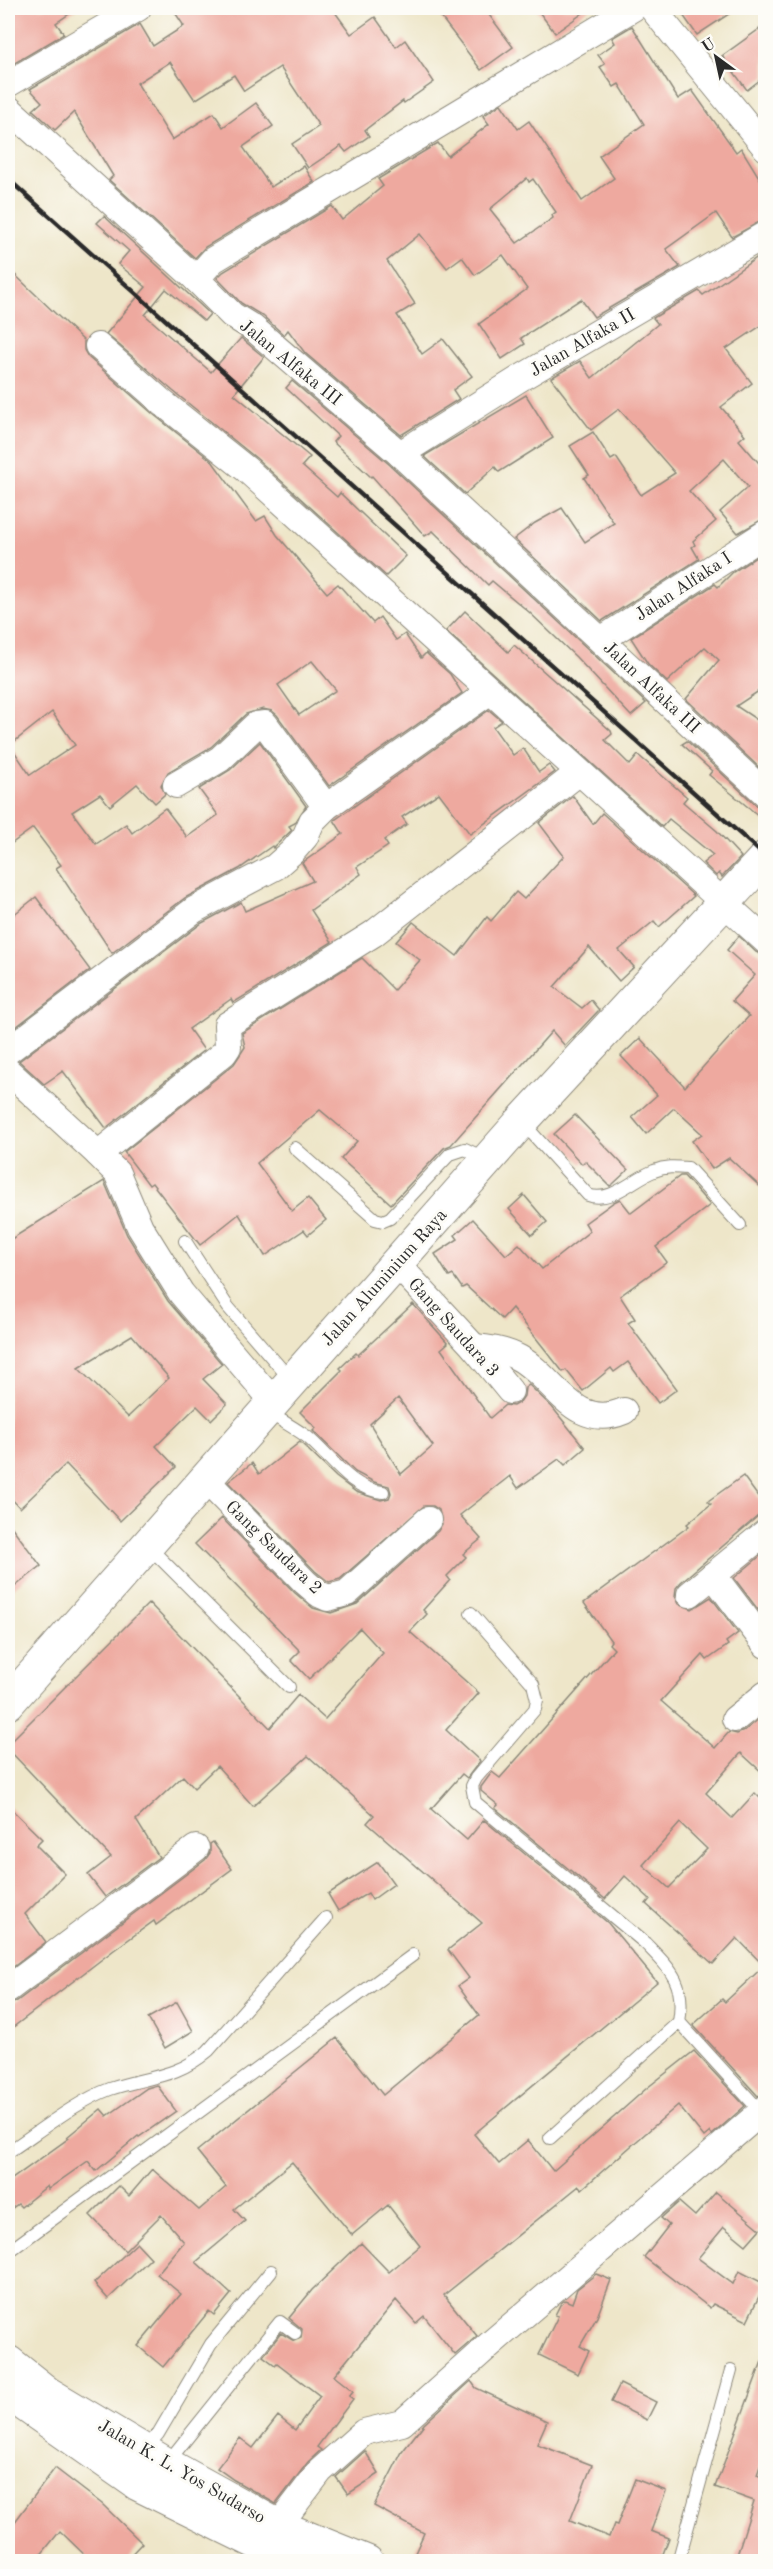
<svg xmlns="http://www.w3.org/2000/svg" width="773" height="2569" font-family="'Old Standard TT',serif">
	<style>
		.building { fill: #eea99f; fill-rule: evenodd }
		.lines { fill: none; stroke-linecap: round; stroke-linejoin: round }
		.lane-casing { stroke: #8c887a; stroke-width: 14 }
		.street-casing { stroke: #8c887a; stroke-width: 28 }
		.secondary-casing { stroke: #8c887a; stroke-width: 35 }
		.highway-casing { stroke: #8c887a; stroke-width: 35 }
		.lane { stroke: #fff; stroke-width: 12 }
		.street { stroke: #fff; stroke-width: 26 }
		.secondary { stroke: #fff; stroke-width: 33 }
		.highway { stroke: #fff; stroke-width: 33 }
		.rail { stroke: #2b2b2b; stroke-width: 4.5 }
		.labels { text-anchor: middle; stroke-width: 6; stroke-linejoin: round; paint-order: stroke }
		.street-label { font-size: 18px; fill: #2b2b2b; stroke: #fdfcf7 }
	</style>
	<rect width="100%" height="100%" fill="#fdfcf7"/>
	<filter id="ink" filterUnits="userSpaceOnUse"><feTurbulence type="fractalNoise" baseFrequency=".0167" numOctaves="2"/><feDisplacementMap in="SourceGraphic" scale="12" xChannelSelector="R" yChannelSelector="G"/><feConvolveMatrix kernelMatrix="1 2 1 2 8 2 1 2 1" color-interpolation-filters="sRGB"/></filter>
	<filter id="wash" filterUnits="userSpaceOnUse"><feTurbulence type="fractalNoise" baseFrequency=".008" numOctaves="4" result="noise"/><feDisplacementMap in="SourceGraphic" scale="24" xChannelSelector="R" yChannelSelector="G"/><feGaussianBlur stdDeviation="1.35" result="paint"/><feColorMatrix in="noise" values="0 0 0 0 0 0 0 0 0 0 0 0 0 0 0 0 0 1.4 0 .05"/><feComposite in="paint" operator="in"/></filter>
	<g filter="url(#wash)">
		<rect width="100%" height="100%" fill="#eee6c9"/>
		<g id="blocks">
			<g class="building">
				<polygon points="8,8 78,8 56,23 64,34 8,67"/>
				<polygon points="172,8 332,8 351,34 375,17 396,47 405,40 434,82 404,103 403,101 365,130 369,136 346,152 341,146 308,168 292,144 319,126 280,67 244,91 234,75 195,100 170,62 137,83 172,140 214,113 223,127 256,103 273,126 243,147 271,187 304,166 314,182 205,247 195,258 109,180 113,176 74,112 55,130 33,110 42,102 30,89 140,24 153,46 184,26"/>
				<polygon points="434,8 484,8 513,47 481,70"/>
				<polygon points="536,8 590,8 555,33"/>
				<polygon points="678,8 738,8 697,35"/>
				<polygon points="765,25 765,76 747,90 722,56"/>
				<path d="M632 26 678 99 692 90 736 152 741 148 765 187V219L732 237 716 213 666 249 680 267 594 317 581 299 521 338 525 344 502 359 479 324 527 289 503 255 475 275 462 257 447 268 420 234 387 261 415 304 397 315 422 354 443 339 472 376 453 390 459 399 401 435 305 353 288 330 284 335 263 316 241 303 217 278 223 272 332 206 342 220 383 186 378 179 438 143 448 156 489 124 483 116 501 104 518 129 529 121 582 201 614 178 599 156 644 124 619 84 614 87 600 67 605 64 598 55 615 43 612 38ZM527 178 529 182 533 179 556 212 552 215 553 218 517 243 490 209Z"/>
				<polygon points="104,216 210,314 204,321 166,289 145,315 211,372 241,338 264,357 234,394 310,457 302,466 337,497 340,493 406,556 386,576 256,458 173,391 106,334 146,287 118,264 129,251 97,223"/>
				<polygon points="765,252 765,323 726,349 752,383 721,407 745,435 739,440 765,470 765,518 738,533 720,512 748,487 724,459 689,491 716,521 693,541 695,545 692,547 699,559 602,621 514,539 535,523 562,508 585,542 614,523 584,478 589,475 570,446 593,432 611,460 616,457 641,495 675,473 619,409 591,430 551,378 580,361 592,378 658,324 653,318 699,291 703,295"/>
				<path d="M8 268 84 341V350L88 357 153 414 212 461 256 521 265 516 277 535 327 593 338 584 373 623 380 617 396 640 405 634 421 658 426 653 450 674 462 693 329 786 277 715 272 711 263 709 246 714 211 747 168 772 161 785 165 794 155 803 137 784 110 806 100 794 72 812 96 844 126 824 132 833 165 808 187 837 218 815 199 789 230 770 260 742 306 806 295 823 289 826 292 830 273 848 272 846 239 869 185 898 112 953 56 868 61 865 33 828 8 846ZM312 661 336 690 299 715 278 685ZM52 712 75 745 30 775 10 745Z"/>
				<polygon points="292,381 390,465 646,703 631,716 576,657 529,612 492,581 488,585 433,531 425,536 372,476 371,477 333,442 338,436 286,388"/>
				<polygon points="526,395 553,438 499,472 495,467 465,494 424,456"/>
				<polygon points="765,551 765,687 736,706 765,725 765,773 686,699 719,660 705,647 667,682 648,664 631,638 715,584 718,587 733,572"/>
				<polygon points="465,611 508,652 514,645 611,731 612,734 605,740 630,765 638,755 687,797 683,802 717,831 741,857 722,877 719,873 716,876 703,863 713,855 669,819 662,827 446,631"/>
				<polygon points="489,710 502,721 493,727 513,755 523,748 539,772 549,765 555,772 470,834 439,793 402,817 407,824 384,840 388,846 357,867 361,874 311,910 332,942 233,1003 231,999 189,1029 204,1050 106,1128 63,1071 44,1084 19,1061 202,923 241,902 245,911 313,881 302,863 343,834 334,820 336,819"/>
				<polygon points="687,741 756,805 765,809 765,821 709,775 712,771 682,744"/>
				<polygon points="573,796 593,824 602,813 694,896 659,927 654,921 619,950 634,967 619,981 589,947 554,987 582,1008 591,1000 599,1010 565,1046 552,1031 451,1145 444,1148 391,1204 341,1159 357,1141 320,1110 257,1163 292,1211 308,1198 326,1220 308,1235 304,1230 265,1256 239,1214 200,1245 152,1183 149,1185 124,1152 234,1064 245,1047 242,1033 362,958 394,990 420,960 396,942 413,922 457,956 487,917 491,921 516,892 524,899 564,856 539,823"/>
				<polygon points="36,897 90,970 8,1033 8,919"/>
				<polygon points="739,936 756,952 765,956 765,1191 729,1158 712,1169 692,1141 702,1134 674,1108 646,1134 632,1117 657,1095 621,1056 640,1038 685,1087 749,1016 732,1001 755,975 727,950"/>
				<polygon points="575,1115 628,1170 613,1184 610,1186 585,1161 582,1164 554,1134"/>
				<polygon points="680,1176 684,1176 710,1205 656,1247 667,1262 620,1296 635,1319 628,1323 677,1389 658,1403 628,1362 614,1372 611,1368 583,1391 566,1370 563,1372 512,1308 502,1319 466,1286 462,1288 453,1275 449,1277 435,1254 458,1239 455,1235 473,1219 506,1255 519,1244 542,1269 590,1231 585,1223 614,1202 620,1199 631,1213"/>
				<path d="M104 1181 127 1235 168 1301 222 1364 203 1379 227 1404 211 1420 197 1406 156 1446 176 1467 120 1521 66 1464 20 1508 8 1495V1241ZM132 1335 169 1378 128 1417 78 1368Z"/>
				<polygon points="524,1195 547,1222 532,1235 509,1209"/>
				<path d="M413 1304 448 1343 441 1349 490 1418 505 1405 513 1406 520 1402 524 1396 525 1388 529 1385 552 1407 585 1448 565 1465 559 1459 518 1488 510 1476 460 1515 481 1539 463 1554 466 1557 447 1576 450 1580 423 1610 427 1614 410 1632 479 1693 446 1730 480 1761 467 1778 462 1774 431 1809 467 1840 484 1820 608 1923 657 1982 474 2134 499 2164 528 2140 553 2171 647 2088 694 2051 745 2106 712 2135 710 2132 704 2137 678 2105 582 2189 579 2186 444 2295 477 2336 455 2355 424 2316 416 2323 396 2300 334 2376 353 2391 349 2396 353 2399 317 2447 321 2450 308 2462 276 2504 234 2480 217 2468 240 2438 253 2448 278 2416 295 2430 320 2396 277 2363 275 2365 263 2356 281 2333 294 2341 301 2338 302 2329 289 2318 312 2290 361 2243 389 2272 420 2246 388 2205 352 2235 292 2162 234 2209 245 2221 196 2262 231 2294 214 2315 209 2311 163 2367 138 2346 181 2294 157 2274 184 2242 161 2215 125 2251 90 2215 119 2186 129 2196 152 2169 199 2210 226 2187 197 2151 337 2038 383 2095 479 2015 458 1986 469 1978 448 1950 482 1923 367 1823 374 1815 308 1756 253 1806 217 1766 194 1788 183 1776 136 1820 159 1857 105 1897 88 1875 111 1857 8 1749V1744L149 1603 270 1728 298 1695 325 1719 383 1653 360 1628 309 1679 291 1660 300 1651 195 1544 222 1518 295 1593 313 1608 331 1613 357 1604 438 1531 442 1524 439 1510 433 1506H424L340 1579 329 1582 315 1571 228 1482 252 1463 259 1474 300 1442 336 1477 356 1492 381 1500 389 1498 391 1493 389 1486 374 1482 355 1472 313 1431 316 1428 300 1412 342 1370 340 1368 356 1353 358 1355ZM398 1398 433 1446 401 1474 370 1424Z"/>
				<path d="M743 1476 765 1506V1510L681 1582 676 1588 675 1596 679 1604 692 1609 711 1597 738 1633 726 1642 728 1645 707 1660 703 1655 661 1701 715 1748 729 1732 737 1734 744 1731 765 1714V1775L741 1753 706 1793 732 1818 755 1793 765 1803V2093L758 2096 693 2025 722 1999 725 2002 764 1966 737 1938 713 1964 646 1904 650 1899 625 1876 605 1899 495 1808 498 1805 481 1791V1787L492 1772 500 1778 614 1649 609 1644 611 1641 584 1603 689 1526 687 1524 711 1504 708 1501ZM680 1823 707 1849 669 1888 643 1865Z"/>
				<polygon points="8,1522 41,1566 8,1592"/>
				<polygon points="765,1552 765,1619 734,1578"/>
				<polygon points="8,1806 42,1839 36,1845 65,1874 25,1914 46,1942 8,1971"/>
				<polygon points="213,1842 232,1869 156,1925 154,1921 114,1950 8,2031 8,2004 17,2001 205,1860 210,1853 210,1844"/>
				<polygon points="378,1862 394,1884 372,1900 368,1893 338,1911 328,1894"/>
				<polygon points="177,2002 193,2031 165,2048 148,2018"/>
				<polygon points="157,2085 176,2111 139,2137 138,2136 96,2171 88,2161 48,2189 47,2186 21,2207 18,2204 8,2211 8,2182 69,2138 67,2137 101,2109 107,2116 147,2088"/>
				<polygon points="716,2192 760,2229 746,2245 724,2227 698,2258 733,2284 739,2271 765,2284 747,2321 713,2304 710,2308 644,2257 669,2225 661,2218 679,2202 695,2216"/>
				<polygon points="137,2243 151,2258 108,2299 94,2283"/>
				<polygon points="596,2274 611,2280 597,2317 580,2346 589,2351 578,2374 539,2355 558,2316 555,2315 561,2303 565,2300 572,2303 577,2289"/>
				<polygon points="764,2356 765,2356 765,2451 757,2475 765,2478 765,2562 747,2562 736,2558 754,2501 715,2487"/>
				<polygon points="471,2381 476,2388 547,2421 537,2444 592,2465 570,2521 609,2537 614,2524 617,2525 635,2479 666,2491 651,2531 669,2538 660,2562 576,2562 557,2554 554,2562 411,2562 424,2533 374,2506 402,2452 424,2424"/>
				<polygon points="620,2384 656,2402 647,2420 611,2402"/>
				<polygon points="365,2451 379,2474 348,2494 336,2477"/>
				<polygon points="55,2468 102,2504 142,2543 124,2562 92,2562 60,2531 35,2562 8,2562 8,2531"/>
			</g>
		</g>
	</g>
	<g filter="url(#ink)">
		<use href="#blocks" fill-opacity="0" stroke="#8c887a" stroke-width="1.5"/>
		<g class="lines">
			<defs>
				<g id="lane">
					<path d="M522 1122 588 1195C611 1204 634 1178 654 1171 666 1166 676 1167 688 1168L740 1225"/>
					<polyline points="295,1148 375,1219 383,1221 390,1218 450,1154 465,1149 486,1159"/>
					<polyline points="185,1241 228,1307 291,1380"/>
					<path d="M266 1411C279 1419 293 1427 306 1436 330 1455 350 1490 383 1492"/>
					<polyline points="148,1546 289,1687"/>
					<path d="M471 1613 533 1684 537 1700 535 1709 476 1778 472 1786 475 1802 645 1943C670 1969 686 1982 679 2022"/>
					<polyline points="550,2138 679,2022 761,2112"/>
					<path d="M8 2152C37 2133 77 2101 110 2089 148 2076 175 2079 208 2051L326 1918"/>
					<polyline points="8,2252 413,1955"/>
					<polyline points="144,2450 158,2434 211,2344 271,2271"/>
					<polyline points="167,2463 280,2322 295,2333"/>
					<polyline points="678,2562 731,2370"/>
				</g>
				<g id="street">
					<polyline points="652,8 766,148"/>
					<polyline points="8,84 138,8"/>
					<polyline points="8,108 196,279 232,315 253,328 400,454 766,794"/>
					<polyline points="196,279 213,260 633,8"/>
					<polyline points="98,346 163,403 246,469 766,941"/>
					<polyline points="400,454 519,379 766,234"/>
					<polyline points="601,640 766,533"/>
					<polyline points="176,785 220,759 256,725 265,724 326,807"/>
					<polyline points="8,1051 194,910 275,867 292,852 305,837 312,821 326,807 489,692"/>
					<polyline points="8,1071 98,1154 224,1053 228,1047 227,1025 373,934 578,773"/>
					<polyline points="98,1154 117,1173 140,1227 181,1293 273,1401"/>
					<polyline points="397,1264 474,1347 510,1391"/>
					<path d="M474 1347C489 1348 505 1350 519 1358 555 1378 574 1432 624 1411"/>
					<polyline points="205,1479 305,1582 319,1594 328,1598 347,1593 428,1520"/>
					<polyline points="713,1575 766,1645"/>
					<polyline points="690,1594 766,1532"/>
					<polyline points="735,1719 766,1694"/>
					<polyline points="8,1989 196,1848"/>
					<polyline points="278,2526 320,2471 364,2432 402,2423 488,2346 766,2108"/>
				</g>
				<polyline id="secondary" points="8,1703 521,1122 766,857"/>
				<g id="highway">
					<polyline points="8,2362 47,2393 166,2464 278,2526 367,2562"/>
					<polyline points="8,2393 138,2484 296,2562"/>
				</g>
			</defs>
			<use href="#lane" class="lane-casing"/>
			<use href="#street" class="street-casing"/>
			<use href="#secondary" class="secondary-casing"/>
			<use href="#highway" class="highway-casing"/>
			<use href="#lane" class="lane"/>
			<use href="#street" class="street"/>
			<use href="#secondary" class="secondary"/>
			<use href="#highway" class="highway"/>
			<polyline class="rail" points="8,179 766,857"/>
		</g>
	</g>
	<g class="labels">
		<g class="street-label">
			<text transform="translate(582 342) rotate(-30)" y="6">Jalan Alfaka II</text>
			<text transform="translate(291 362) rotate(39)" y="6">Jalan Alfaka III</text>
			<text transform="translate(683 586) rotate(-33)" y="6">Jalan Alfaka I</text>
			<text transform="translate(652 687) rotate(43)" y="6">Jalan Alfaka III</text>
			<text transform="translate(384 1277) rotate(-48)" y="6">Jalan Aluminium Raya</text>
			<text transform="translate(454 1327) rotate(48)" y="6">Gang Saudara 3</text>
			<text transform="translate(274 1547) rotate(44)" y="6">Gang Saudara 2</text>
			<text transform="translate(182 2471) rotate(30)" y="6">Jalan K. L. Yos Sudarso</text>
		</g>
	</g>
	<rect width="773" height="2569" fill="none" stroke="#fdfcf7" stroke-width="30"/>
	<g transform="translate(716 57) rotate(327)" stroke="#fdfcf7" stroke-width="4.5" paint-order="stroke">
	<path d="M0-4.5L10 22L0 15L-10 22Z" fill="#2b2b2b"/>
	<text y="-9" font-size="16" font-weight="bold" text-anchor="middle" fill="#2b2b2b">U</text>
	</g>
</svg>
